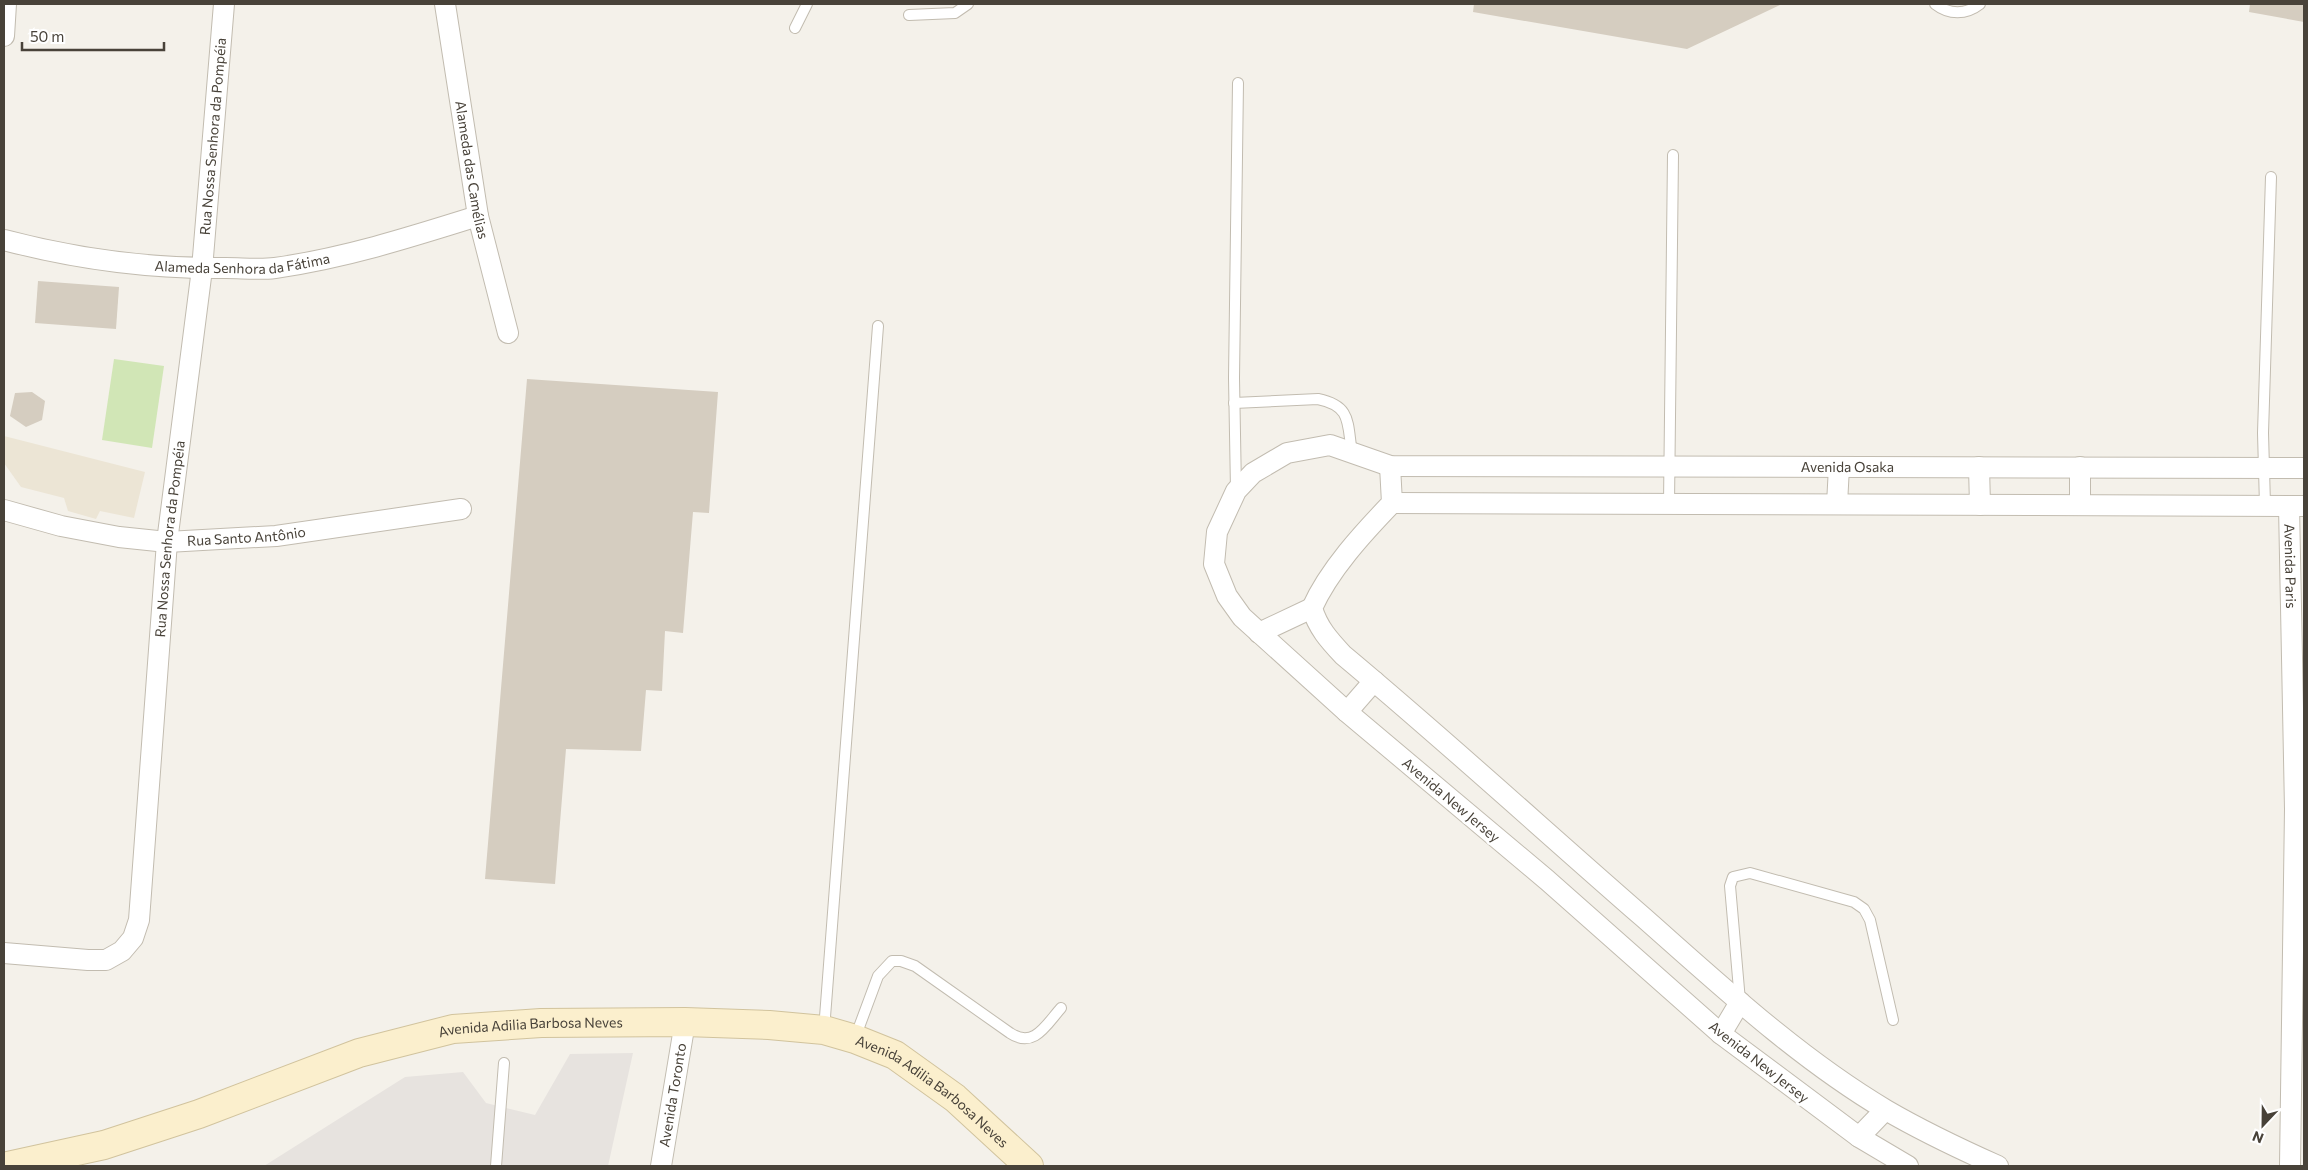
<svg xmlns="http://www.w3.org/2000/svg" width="2308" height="1170" font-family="Commissioner,sans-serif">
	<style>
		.industrial { fill: #e7e3df }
		.education { fill: #ece5d5 }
		.green { fill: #d1e6b6 }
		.building { fill: #d5cdc0 }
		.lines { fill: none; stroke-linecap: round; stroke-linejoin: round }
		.lane-casing { stroke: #c2bcb0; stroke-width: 12 }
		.street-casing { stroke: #c2bcb0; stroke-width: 22 }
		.secondary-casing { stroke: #d1c39d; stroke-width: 30 }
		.lane { stroke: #fff; stroke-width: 10 }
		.street { stroke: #fff; stroke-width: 20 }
		.secondary { stroke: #fbefcd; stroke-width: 28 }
		.labels { text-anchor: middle; stroke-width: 5; stroke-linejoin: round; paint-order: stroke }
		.street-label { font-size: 14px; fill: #484239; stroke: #fff }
	</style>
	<rect width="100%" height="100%" fill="#f4f1ea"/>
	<polygon class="industrial" points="633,1053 608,1166 264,1166 405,1077 463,1072 486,1103 535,1115 570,1054"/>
	<polygon class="education" points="4,436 145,472 134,518 100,511 96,519 68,511 64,498 21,487 4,463"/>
	<polygon class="green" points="114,359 164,366 152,448 102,440"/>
	<g class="building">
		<polygon points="1474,4 1782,4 1687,49 1473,12"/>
		<polygon points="2250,4 2304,4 2304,22 2249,12"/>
		<polygon points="38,281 119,287 116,329 35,323"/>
		<polygon points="527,379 718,392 709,513 693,512 683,633 665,631 662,691 646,690 641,751 566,749 555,884 485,879"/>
		<polygon points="32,392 45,401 42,420 26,427 10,416 15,393"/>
	</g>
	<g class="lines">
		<defs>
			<g id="lane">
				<path d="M1935 4C1949 15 1966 15 1980 4"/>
				<polyline points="909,15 955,13 968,4"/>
				<polyline points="795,28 807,4"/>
				<path d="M1234 403 1318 399C1352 406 1347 423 1352 453"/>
				<polyline points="1236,490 1234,378 1238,83"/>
				<polyline points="1669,504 1673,155"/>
				<polyline points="2265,505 2263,433 2271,177"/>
				<polyline points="1740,1001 1730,886 1733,877 1750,873 1854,902 1864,909 1870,920 1893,1020"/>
				<polyline points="824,1030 878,326"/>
				<path d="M855 1038 878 976 892 961H901L915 966 1010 1033C1034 1049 1046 1025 1061 1008"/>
				<polyline points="496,1166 504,1063"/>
			</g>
			<g id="street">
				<path id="s1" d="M445 4 478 216 508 333"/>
				<polyline points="4,36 6,4"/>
				<path id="s2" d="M4 240C76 259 151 269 226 268 242 268 259 270 275 268 345 258 411 237 478 216"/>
				<path d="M1390 466 1392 503C1363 533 1329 570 1312 608 1318 628 1329 640 1343 655 1445 740 1543 830 1643 917 1720 985 1797 1057 1886 1110 1922 1131 1960 1149 1998 1166"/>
				<polyline points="1979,467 1980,505"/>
				<polyline points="2080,467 2080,505"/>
				<polyline points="1392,503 2304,506"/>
				<polyline points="1837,504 1839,467"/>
				<path id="s3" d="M2289 506 2295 809 2290 1166"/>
				<path id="s4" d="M4 510 61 526 119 537 167 542 276 536 461 509"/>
				<polyline points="1259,633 1312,608"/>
				<polyline points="1347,712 1374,681"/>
				<path id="s5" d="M4 953 88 960H106L122 951 133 938 139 920 167 542 202 269 224 4"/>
				<polyline points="1721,1034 1740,1002"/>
				<polyline points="1859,1137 1885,1110"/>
				<path id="s6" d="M661 1166 685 1022"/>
				<path id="s7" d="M1908 1166 1859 1137 1721 1034 1547 880 1347 712 1242 617 1227 596 1214 564 1217 532 1236 491 1253 473 1287 453 1330 445 1390 466 2304 468"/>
			</g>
			<g id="secondary">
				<path id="s8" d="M8 1166 104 1145 199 1114 359 1053 453 1029 541 1023 685 1022 769 1025 824 1030 855 1039 895 1055 955 1098 1029 1166"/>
			</g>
		</defs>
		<use href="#lane" class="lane-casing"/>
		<use href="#street" class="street-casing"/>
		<use href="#secondary" class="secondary-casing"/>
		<use href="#lane" class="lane"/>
		<use href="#street" class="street"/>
		<use href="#secondary" class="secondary"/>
	</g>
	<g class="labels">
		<g class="street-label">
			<text dy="5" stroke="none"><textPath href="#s5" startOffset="944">Rua Nossa Senhora da Pompéia</textPath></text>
			<text dy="5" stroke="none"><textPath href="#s1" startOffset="168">Alameda das Camélias</textPath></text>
			<text dy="5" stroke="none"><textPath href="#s2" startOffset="241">Alameda Senhora da Fátima</textPath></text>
			<text dy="5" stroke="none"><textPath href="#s7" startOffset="1631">Avenida Osaka</textPath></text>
			<text dy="5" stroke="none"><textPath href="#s4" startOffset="246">Rua Santo Antônio</textPath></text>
			<text dy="5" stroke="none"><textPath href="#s5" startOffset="539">Rua Nossa Senhora da Pompéia</textPath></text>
			<text dy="5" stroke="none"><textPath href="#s3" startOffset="60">Avenida Paris</textPath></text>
			<text transform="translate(1451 800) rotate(40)" y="5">Avenida New Jersey</text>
			<text dy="5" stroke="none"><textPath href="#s8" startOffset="544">Avenida Adilia Barbosa Neves</textPath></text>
			<text transform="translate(1759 1062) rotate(38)" y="5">Avenida New Jersey</text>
			<text dy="5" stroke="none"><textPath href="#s6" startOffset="72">Avenida Toronto</textPath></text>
			<text dy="5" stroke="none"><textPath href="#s8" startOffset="964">Avenida Adilia Barbosa Neves</textPath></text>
		</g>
	</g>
	<rect width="2308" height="1170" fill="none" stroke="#484239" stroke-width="10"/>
	<g transform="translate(2263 1125) rotate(202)" stroke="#ffffff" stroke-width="4" paint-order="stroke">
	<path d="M0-4L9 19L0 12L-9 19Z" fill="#484239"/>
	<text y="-8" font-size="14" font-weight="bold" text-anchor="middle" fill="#484239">N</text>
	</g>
	<path d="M22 42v8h142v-8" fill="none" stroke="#484239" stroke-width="2.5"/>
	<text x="30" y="42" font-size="15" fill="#484239" stroke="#ffffff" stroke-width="4" paint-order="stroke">50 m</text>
</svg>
